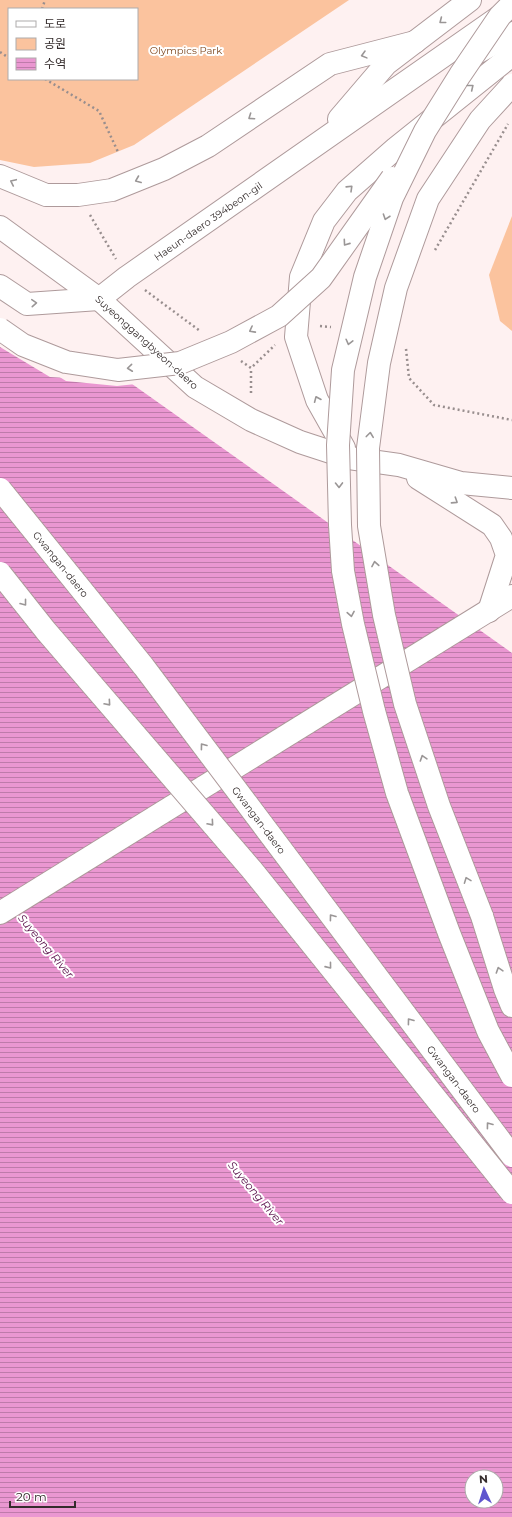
<svg xmlns="http://www.w3.org/2000/svg" width="512" height="1517" font-family="Montserrat,'Noto Sans KR',sans-serif">
	<style>
		.park { fill: #fbc39e; fill-rule: evenodd }
		.water { fill: url(#water-rules); fill-rule: evenodd }
		.pier { fill: #fef1f1 }
		.lines { fill: none; stroke-linecap: round; stroke-linejoin: round }
		.secondary-casing { stroke: #ae9a9b; stroke-width: 24 }
		.highway-casing { stroke: #ae9a9b; stroke-width: 24 }
		.path { stroke: #988e8e; stroke-width: 2.5; stroke-dasharray: 2 3; stroke-linecap: butt }
		.secondary { stroke: #fff; stroke-width: 22 }
		.highway { stroke: #fff; stroke-width: 22 }
		.highway-bridge-casing { stroke: #ae9a9b; stroke-width: 24; stroke-linecap: butt }
		.highway-bridge { stroke: #fff; stroke-width: 22 }
		.oneway { stroke: #9a9696 }
		.labels { text-anchor: middle; stroke-width: 4; stroke-linejoin: round; paint-order: stroke }
		.park-label { font-size: 10px; fill: #7f481f; stroke: #fff }
		.street-label { font-size: 10px; fill: #342c2c; stroke: #fff }
		.water-label { font-size: 11px; font-style: italic; fill: #530743; stroke: #fff }
	</style>
	<defs>
		<pattern id="water-rules" width="6" height="5" patternUnits="userSpaceOnUse"><rect width="6" height="5" fill="#ea97d1"/><path d="M0 2.5h6" fill="none" stroke="#be7baa"/></pattern>
	</defs>
	<rect width="100%" height="100%" fill="#fef1f1"/>
	<g class="park">
		<path d="M0 0H349L134 145 90 163 34 167 0 160ZM9 9H137V79H9Z"/>
		<polygon points="512,216 512,331 500,321 489,275"/>
	</g>
	<path class="water" d="M0 347 50 377 84 379 101 362 512 653V1517H0ZM472 1477H496V1501H472Z"/>
	<polygon class="pier" points="100,360 103,360 136,384 117,386 66,381 58,376 84,377"/>
	<g class="lines">
		<defs>
			<g id="secondary">
				<polyline points="470,57 512,33"/>
				<polyline points="339,119 386,64 470,0"/>
				<polyline points="0,176 46,195 78,195 112,190 164,169 208,146 330,64 415,42"/>
				<polyline points="0,227 99,299 195,387 251,420 300,442 349,458 399,465 461,483 512,488"/>
				<polyline points="99,299 127,277 499,17"/>
				<polyline points="344,448 317,400 296,337 301,277 324,221 347,191 396,148 512,55"/>
				<polyline points="418,478 492,525 501,538 507,555 489,611"/>
				<polyline points="0,913 512,596"/>
			</g>
			<g id="highway">
				<polyline points="0,286 27,304 99,299"/>
				<polyline points="482,916 505,989 512,1006"/>
			</g>
		</defs>
		<use href="#secondary" class="secondary-casing"/>
		<use href="#highway" class="highway-casing"/>
		<g class="path">
			<polyline points="42,9 45,0"/>
			<polyline points="0,52 9,58"/>
			<polyline points="45,79 99,111 118,152"/>
			<polyline points="90,215 116,259"/>
			<polyline points="435,250 508,124"/>
			<polyline points="145,290 200,331"/>
			<polyline points="320,326 331,327"/>
			<polyline points="406,349 409,378 434,405 512,420"/>
			<polyline points="241,361 251,368 275,345"/>
			<polyline points="251,393 251,368"/>
		</g>
		<use href="#secondary" class="secondary"/>
		<use href="#highway" class="highway"/>
		<defs>
			<g id="highway-bridge">
				<polyline points="512,4 500,16 460,75 425,131 392,198 365,277 343,370 338,445 340,525 343,571 353,624 374,711 397,793 449,933 488,1031 512,1076"/>
				<polyline points="0,329 23,345 66,362 118,370 180,363 231,342 279,316 321,278 392,178"/>
				<polyline points="0,489 144,667 512,1156"/>
				<polyline points="0,573 46,631 252,870 512,1193"/>
				<polyline points="482,916 439,806 405,704 384,615 369,526 368,448 379,363 396,288 428,199 480,120 512,85"/>
			</g>
		</defs>
		<use href="#highway-bridge" class="highway-bridge-casing"/>
		<use href="#highway-bridge" class="highway-bridge"/>
	</g>
	<defs><path id="oneway-chevron" d="M-2-3.5L2.5 0L-2 3.5" fill="none" stroke-width="1.6" stroke-linecap="round" stroke-linejoin="round"/></defs>
	<g class="oneway">
		<use href="#oneway-chevron" transform="translate(442 21) rotate(142)"/>
		<use href="#oneway-chevron" transform="translate(364 55) rotate(165)"/>
		<use href="#oneway-chevron" transform="translate(471 87) rotate(-39)"/>
		<use href="#oneway-chevron" transform="translate(251 117) rotate(146)"/>
		<use href="#oneway-chevron" transform="translate(138 180) rotate(158)"/>
		<use href="#oneway-chevron" transform="translate(13 182) rotate(-155)"/>
		<use href="#oneway-chevron" transform="translate(350 188) rotate(-44)"/>
		<use href="#oneway-chevron" transform="translate(386 217) rotate(109)"/>
		<use href="#oneway-chevron" transform="translate(346 243) rotate(125)"/>
		<use href="#oneway-chevron" transform="translate(34 303) rotate(-4)"/>
		<use href="#oneway-chevron" transform="translate(252 330) rotate(152)"/>
		<use href="#oneway-chevron" transform="translate(349 342) rotate(104)"/>
		<use href="#oneway-chevron" transform="translate(130 368) rotate(174)"/>
		<use href="#oneway-chevron" transform="translate(317 399) rotate(-113)"/>
		<use href="#oneway-chevron" transform="translate(370 435) rotate(-83)"/>
		<use href="#oneway-chevron" transform="translate(339 485) rotate(89)"/>
		<use href="#oneway-chevron" transform="translate(455 501) rotate(33)"/>
		<use href="#oneway-chevron" transform="translate(375 564) rotate(-100)"/>
		<use href="#oneway-chevron" transform="translate(24 603) rotate(52)"/>
		<use href="#oneway-chevron" transform="translate(351 614) rotate(80)"/>
		<use href="#oneway-chevron" transform="translate(108 703) rotate(49)"/>
		<use href="#oneway-chevron" transform="translate(203 746) rotate(-127)"/>
		<use href="#oneway-chevron" transform="translate(423 758) rotate(-108)"/>
		<use href="#oneway-chevron" transform="translate(211 823) rotate(49)"/>
		<use href="#oneway-chevron" transform="translate(467 880) rotate(-111)"/>
		<use href="#oneway-chevron" transform="translate(332 917) rotate(-127)"/>
		<use href="#oneway-chevron" transform="translate(329 966) rotate(51)"/>
		<use href="#oneway-chevron" transform="translate(499 970) rotate(-108)"/>
		<use href="#oneway-chevron" transform="translate(410 1021) rotate(-127)"/>
		<use href="#oneway-chevron" transform="translate(489 1125) rotate(-127)"/>
	</g>
	<g class="labels">
		<g class="park-label">
			<text x="186" y="54">Olympics Park</text>
		</g>
		<g class="street-label">
			<text transform="translate(208 221) rotate(-35)" y="4">Haeun-daero 394beon-gil</text>
			<text transform="translate(147 342) rotate(42)" y="4">Suyeonggangbyeon-daero</text>
			<text transform="translate(61 564) rotate(51)" y="4">Gwangan-daero</text>
			<text transform="translate(259 820) rotate(53)" y="4">Gwangan-daero</text>
			<text transform="translate(454 1079) rotate(53)" y="4">Gwangan-daero</text>
		</g>
		<g class="water-label">
			<text transform="translate(46 946) rotate(50)" y="4">Suyeong River</text>
			<text transform="translate(256 1193) rotate(50)" y="4">Suyeong River</text>
		</g>
	</g>
	<rect x="8" y="8" width="130" height="72" fill="#ffffff" stroke="#aeabab"/>
	<rect x="16" y="21" width="20" height="6" fill="#ffffff" stroke="#aeabab"/>
	<text x="44" y="28" font-size="12" fill="#342c2c">도로</text>
	<rect x="16" y="38" width="20" height="12" fill="#fbc39e" stroke="#aeabab"/>
	<text x="44" y="48" font-size="12" fill="#342c2c">공원</text>
	<rect x="16" y="58" width="20" height="12" fill="url(#water-rules)" stroke="#aeabab"/>
	<text x="44" y="68" font-size="12" fill="#342c2c">수역</text>
	<g transform="translate(484 1489) rotate(356)"><circle r="19" fill="#ffffff" stroke="#aeabab"/>
	<path d="M0-3L7 15L0 10L-7 15Z" fill="#5f56ce"/>
	<text y="-6" font-size="11" font-weight="bold" text-anchor="middle" fill="#342c2c">N</text>
	</g>
	<path d="M10 1501v6h65v-6" fill="none" stroke="#342c2c" stroke-width="2"/>
	<text x="16" y="1501" font-size="12" fill="#342c2c" stroke="#ffffff" stroke-width="3" paint-order="stroke">20 m</text>
</svg>
